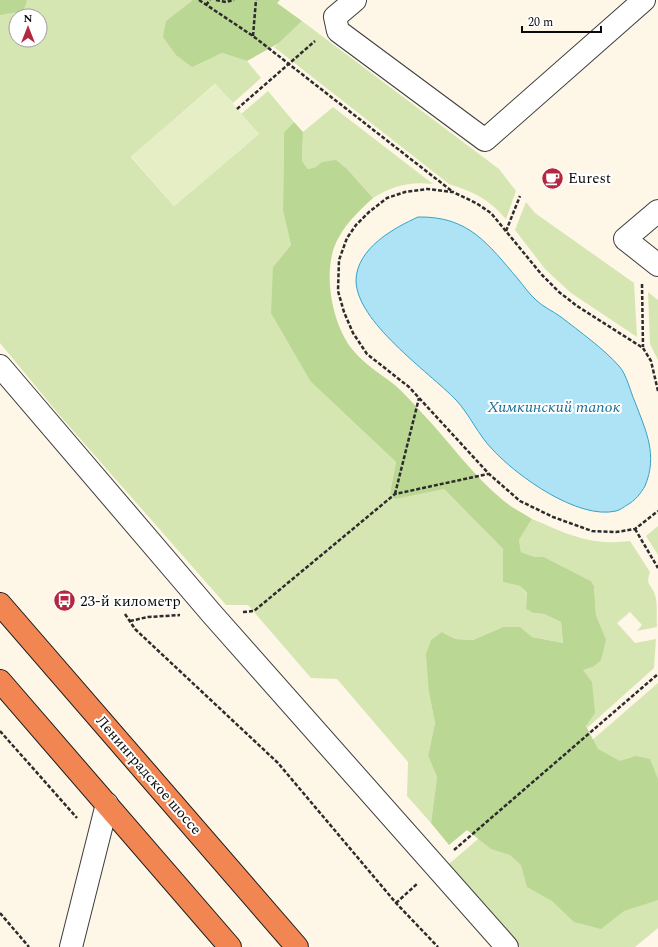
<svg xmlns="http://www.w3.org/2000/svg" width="658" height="947" font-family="Spectral,serif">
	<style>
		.green { fill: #d5e6b3; fill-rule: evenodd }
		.forest { fill: #bad793 }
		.pitch { fill: #e5eec4 }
		.water { fill: #ade3f4; stroke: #37a2c9 }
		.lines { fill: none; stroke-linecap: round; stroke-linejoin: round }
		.minor-casing { stroke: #3d3d3d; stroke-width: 24 }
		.highway-casing { stroke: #1b1b1b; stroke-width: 24 }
		.path { stroke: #2c2c2c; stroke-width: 2.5; stroke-dasharray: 4 2; stroke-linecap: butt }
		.minor { stroke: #fff; stroke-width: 22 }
		.highway { stroke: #f18653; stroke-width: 22 }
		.labels { text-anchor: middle; stroke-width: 4; stroke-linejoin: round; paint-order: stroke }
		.poi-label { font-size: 15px; fill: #0a0a0a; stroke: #fff; text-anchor: start }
		.street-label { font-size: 15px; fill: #0a0a0a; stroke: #fff }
		.water-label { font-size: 16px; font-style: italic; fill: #187096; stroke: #fff }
	</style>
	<rect width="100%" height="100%" fill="#fef7e7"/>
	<g class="green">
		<path d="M0 0H191L192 1V66L222 53 247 61 261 78 233 103 215 84 131 157 174 206 259 134 241 114 268 91 294 122 284 132 283 211 291 245 273 267 311 382 396 462 390 493 444 489 503 549V582L520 586 527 594 526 609 533 613 544 614 561 622 563 643 532 637 519 627H503L473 640 455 639 442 632 429 693 435 723 428 756 437 777 431 823 407 796 408 762 337 679 311 678 248 605H226L61 417 0 343ZM16 16H40V40H16Z"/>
		<path d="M302 21 499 169 516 191 506 219C487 198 476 193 449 184L274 47 279 43Z"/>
		<path d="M333 107 433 184C411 181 391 186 373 198L348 170 316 167 308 169 302 161 303 132Z"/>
		<polygon points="526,202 535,213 634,283 637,337 571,293 545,269 515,230"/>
		<polygon points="648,292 658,300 658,360 650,344"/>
		<path d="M532 519C568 534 589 546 630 541L650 572C645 586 652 584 655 595 658 603 656 618 657 627L637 631 642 625 630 612 617 623 635 643 656 639 654 668 587 728 582 670 593 667 601 628 596 615 594 586 591 581 544 557H535L521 552 519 540Z"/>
		<polygon points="658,526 658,555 646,536"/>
		<polygon points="658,683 658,928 635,947 520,947 449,864"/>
	</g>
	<g class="forest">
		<polygon points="0,0 26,0 27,1 23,11 0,15"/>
		<polygon points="191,0 280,0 277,3 302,21 279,43 247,61 222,53 192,67 176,55 163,37 166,21 192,1"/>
		<path d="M294 122 303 132 302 161 308 169 316 167 322 162 336 160 348 170 373 198C360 210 347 222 339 237 321 266 331 323 352 349 364 364 381 374 396 386 405 394 413 403 421 412 449 441 472 475 504 501 512 508 523 513 532 519L519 540 521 552 535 557H544L591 581 594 586 596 615 606 640 601 660 593 667 583 670 592 682 595 713 586 726 598 749 620 761 636 756 650 759 658 779V900L624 911 601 929 574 922 552 901 527 887 521 865 510 855 491 849 467 830 449 845 431 823 437 777 428 756 435 723 429 693 426 654 431 640 442 632 455 639 473 640 503 627H520L532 637 563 643 561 622 544 614 533 613 526 609 527 593 520 586 503 582V549L444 489 395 499 390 493 396 462 311 382 271 313 273 267 291 245 283 211 284 132Z"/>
	</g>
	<polygon class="pitch" points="216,84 259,134 174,206 131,156"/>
	<path class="water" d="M418 217C469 216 488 244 518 279 524 286 529 294 536 300 543 307 553 311 561 317 579 331 604 349 619 366 627 375 630 391 635 402 646 431 658 455 645 486 641 493 635 501 627 505 624 507 620 510 616 511 578 520 517 476 493 450 478 435 470 415 456 400 428 371 356 322 356 280 357 248 394 228 418 217Z"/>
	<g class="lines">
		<defs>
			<g id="minor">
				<polyline points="355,0 335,17 338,31 485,140 644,0"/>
				<polyline points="658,211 625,239 658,265"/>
				<polyline points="0,366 212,614 507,947"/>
				<polyline points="71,947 107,804"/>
			</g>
			<g id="highway">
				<polyline points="0,604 297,947"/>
				<polyline points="0,681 230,947"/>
			</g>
		</defs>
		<use href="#minor" class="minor-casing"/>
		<use href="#highway" class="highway-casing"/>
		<g class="path">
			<polyline points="199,0 253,36 453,192"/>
			<polyline points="216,0 226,2 234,0"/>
			<polyline points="206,5 210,0"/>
			<polyline points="253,36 256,0"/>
			<polyline points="237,109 315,41"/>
			<polyline points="506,231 520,196"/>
			<polyline points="642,284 643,347"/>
			<polyline points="658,391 651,361 643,348 577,306 559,292 542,275 491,213 476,203 453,192 427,189 405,192 387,198 369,212 356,225 347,238 339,260 338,291 344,312 353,333 367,354 409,387 489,474 520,501 553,517 592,531 616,532 635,529 658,511"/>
			<polyline points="395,494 419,398"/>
			<polyline points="635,529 658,568"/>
			<polyline points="243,612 254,611 395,494 488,474"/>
			<polyline points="125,614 135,629 278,763 396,903 438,947"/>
			<polyline points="130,621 148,617 180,615"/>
			<polyline points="0,731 77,818"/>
			<polyline points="454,850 658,674"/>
			<polyline points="396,903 418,883"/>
			<polyline points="0,913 29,947"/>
		</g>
		<use href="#minor" class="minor"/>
		<use href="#highway" class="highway"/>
	</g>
	<defs>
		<symbol id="cafe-disc" viewBox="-11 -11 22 22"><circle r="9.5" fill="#b42741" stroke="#fff"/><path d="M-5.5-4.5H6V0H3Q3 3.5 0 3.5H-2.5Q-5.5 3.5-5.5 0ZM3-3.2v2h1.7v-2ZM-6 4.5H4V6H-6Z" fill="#fff"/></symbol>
		<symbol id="bus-disc" viewBox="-11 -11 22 22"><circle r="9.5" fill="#b42741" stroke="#fff"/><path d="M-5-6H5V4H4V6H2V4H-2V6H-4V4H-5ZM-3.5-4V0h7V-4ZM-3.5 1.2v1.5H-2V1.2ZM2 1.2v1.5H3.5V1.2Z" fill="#fff"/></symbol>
	</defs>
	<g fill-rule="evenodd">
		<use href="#cafe-disc" x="540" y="166" width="25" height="25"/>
		<use href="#bus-disc" x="52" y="588" width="25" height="25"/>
	</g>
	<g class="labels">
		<g class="poi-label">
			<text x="568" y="183">Eurest</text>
			<text x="80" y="606">23-й километр</text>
		</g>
		<g class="street-label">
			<text transform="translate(149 775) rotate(49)" y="5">Ленинградское шоссе</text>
		</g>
		<g class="water-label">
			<text x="554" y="412">Химкинский тапок</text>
		</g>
	</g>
	<g transform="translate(28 28)"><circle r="19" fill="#ffffff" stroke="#9d9d9d"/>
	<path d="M0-3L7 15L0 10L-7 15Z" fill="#b42741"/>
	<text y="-6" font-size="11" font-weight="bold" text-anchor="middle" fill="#0a0a0a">N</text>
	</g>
	<path d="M522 26v6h79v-6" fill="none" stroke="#0a0a0a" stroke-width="2"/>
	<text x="528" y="26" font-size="12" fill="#0a0a0a" stroke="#ffffff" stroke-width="3" paint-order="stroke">20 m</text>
</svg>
